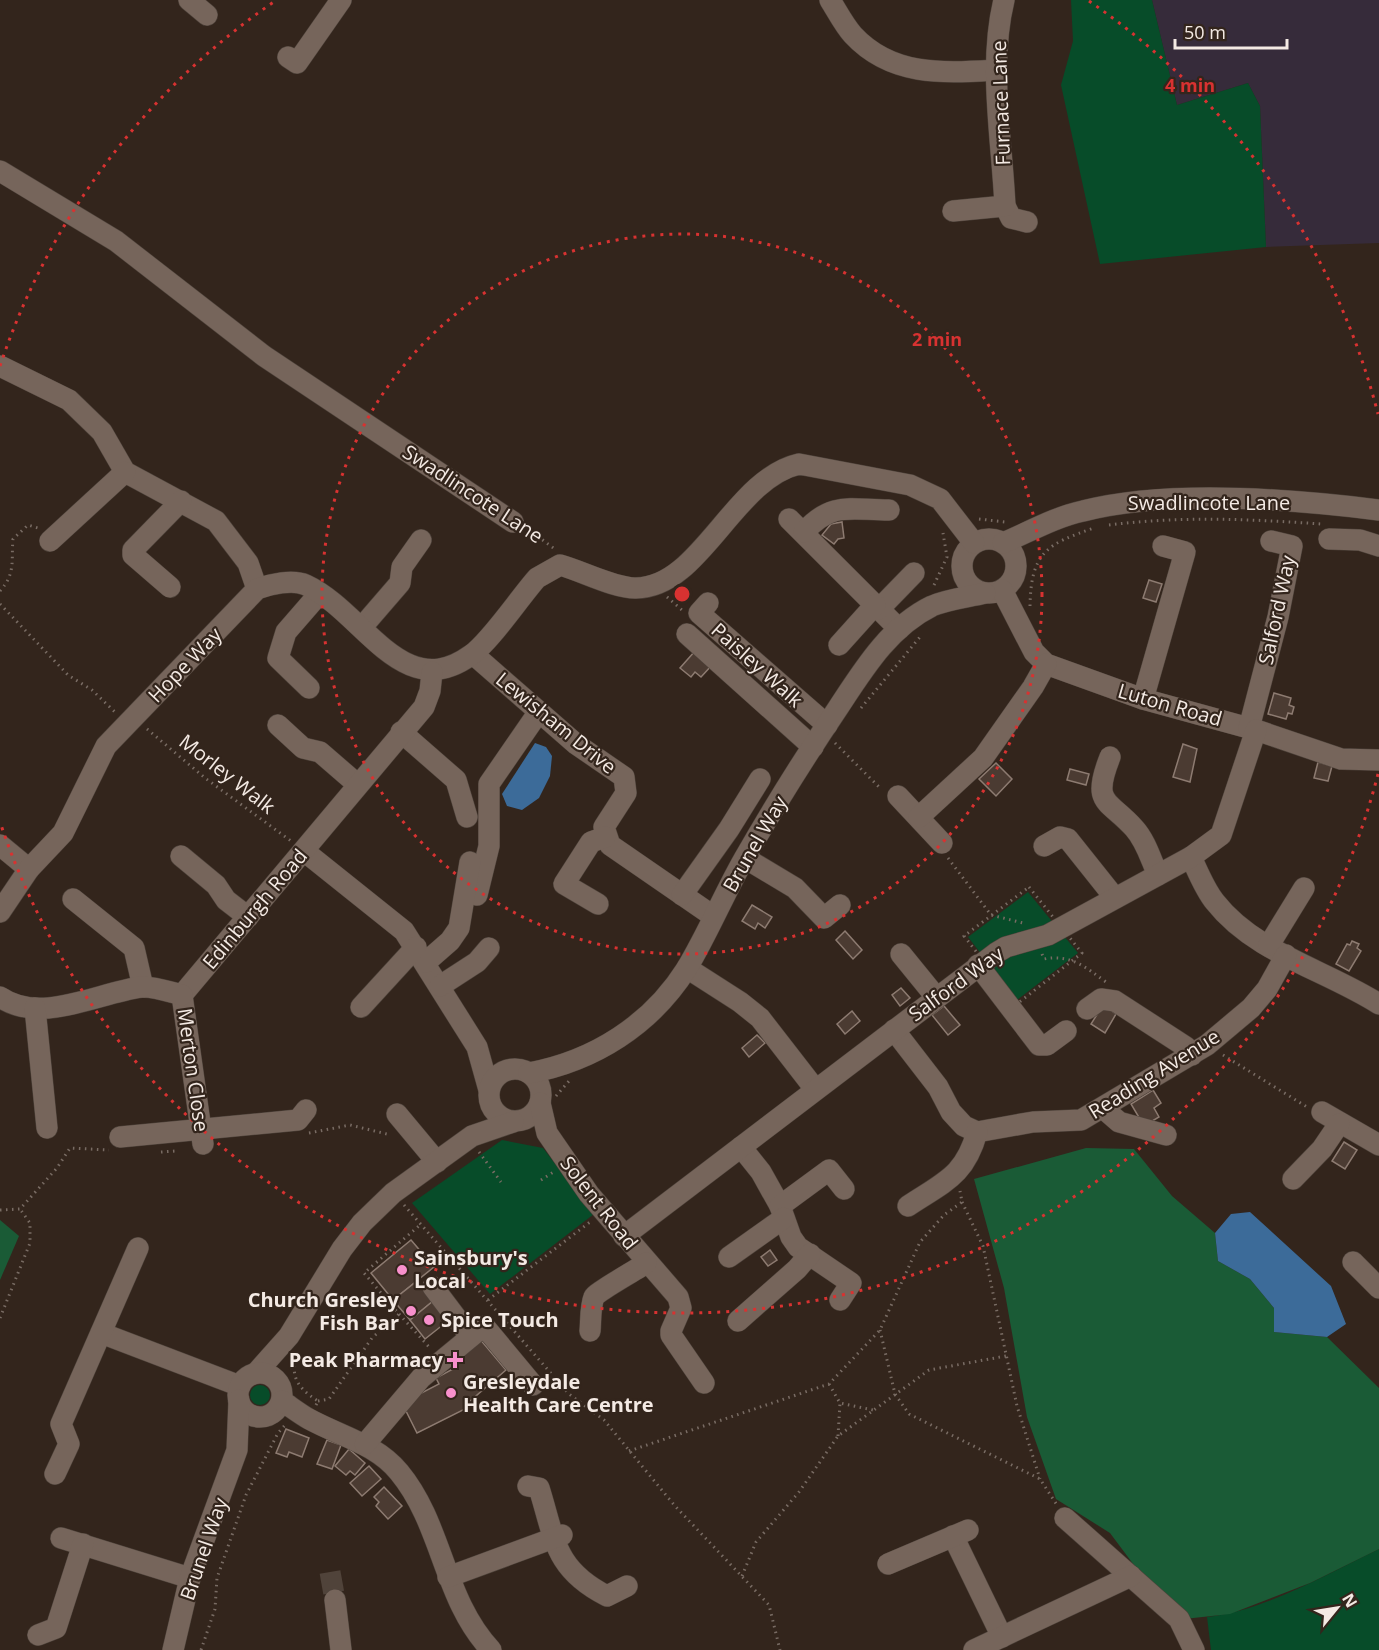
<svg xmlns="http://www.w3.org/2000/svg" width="1379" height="1650" font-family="'Open Sans',sans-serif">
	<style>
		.industrial { fill: #362b3a }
		.green { fill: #074c29 }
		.forest { fill: #1a5b36 }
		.water { fill: #3c6b99 }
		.building { fill: #4b3b32; stroke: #8d7b71; stroke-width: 1.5 }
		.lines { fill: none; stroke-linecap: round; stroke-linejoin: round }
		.minor-tunnel { stroke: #50433a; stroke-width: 21; stroke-dasharray: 21 10; stroke-linecap: butt }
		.minor-casing { stroke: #4e433b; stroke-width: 22 }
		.path { stroke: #796c64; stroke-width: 3; stroke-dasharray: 1.5 4.5; stroke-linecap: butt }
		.minor { stroke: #76655b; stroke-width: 21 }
		.ring { fill: none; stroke: #d83231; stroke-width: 3; stroke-dasharray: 3 6 }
		.poi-dot { fill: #f890cc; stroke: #33251c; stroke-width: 2 }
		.labels { text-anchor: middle; stroke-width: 4.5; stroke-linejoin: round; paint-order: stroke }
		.street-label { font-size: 20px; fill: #f4eae4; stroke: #33251c }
		.poi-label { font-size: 20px; font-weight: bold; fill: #f4eae4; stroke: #33251c; text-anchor: start }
		.centre { fill: #d83231; stroke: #33251c; stroke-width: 3 }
		.ring-label { font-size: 18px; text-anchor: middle; font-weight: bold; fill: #d83231; stroke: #33251c; stroke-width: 4.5; stroke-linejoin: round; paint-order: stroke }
	</style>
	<rect width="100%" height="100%" fill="#33251c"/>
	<polygon class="industrial" points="1152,0 1379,0 1379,243 1266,247 1260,106 1248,83 1177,105"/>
	<g class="green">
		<polygon points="1071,0 1152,0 1177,105 1248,83 1260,106 1266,247 1100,264 1061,85 1073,41"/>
		<polygon points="1028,892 1078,953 1017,1000 968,937"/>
		<polygon points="502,1140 543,1148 594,1214 490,1294 412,1203"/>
		<circle cx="260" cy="1395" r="10"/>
		<path d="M1379 1549V1650H1211L1207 1617C1264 1611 1327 1574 1379 1549Z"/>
	</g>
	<g class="forest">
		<polygon points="1086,1148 1134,1149 1172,1196 1215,1233 1218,1261 1250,1279 1274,1308 1274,1332 1327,1337 1379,1388 1379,1549 1310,1583 1230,1614 1175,1620 1110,1533 1056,1499 1027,1417 1004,1288 974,1179"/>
		<polygon points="0,1220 19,1236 0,1280"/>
	</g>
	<g class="water">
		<polygon points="535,743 546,747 552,756 550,776 539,798 522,810 507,806 502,794"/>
		<polygon points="1250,1212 1331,1286 1346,1324 1327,1337 1274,1332 1274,1308 1250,1279 1218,1261 1215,1233 1231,1214"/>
	</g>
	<g class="building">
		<polygon points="842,522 844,538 838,539 834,544 822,535 831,524"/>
		<polygon points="1149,580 1162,584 1156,602 1143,598"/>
		<polygon points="695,651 712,665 701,677 695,672 691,677 680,668"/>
		<polygon points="1274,693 1291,698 1289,705 1294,707 1292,714 1288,713 1286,719 1268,714"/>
		<polygon points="1183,744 1197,749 1190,782 1173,777"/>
		<polygon points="1318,762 1332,766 1328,781 1314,778"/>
		<polygon points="996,763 1012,779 996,796 979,779"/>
		<polygon points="1070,769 1089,774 1086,785 1067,780"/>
		<polygon points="752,905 772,917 765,928 758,923 755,929 742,921"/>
		<polygon points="845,931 862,950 853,959 836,940"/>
		<polygon points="1352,941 1359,944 1357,948 1361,951 1349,971 1336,964 1347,944 1350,945"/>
		<polygon points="901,988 910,998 900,1006 892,995"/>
		<polygon points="1103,1005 1116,1014 1105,1033 1091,1024"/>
		<polygon points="944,1006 960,1025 948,1035 932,1015"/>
		<polygon points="852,1011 860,1021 845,1034 837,1024"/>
		<polygon points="757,1035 765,1043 749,1057 742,1048"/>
		<polygon points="1153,1090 1161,1103 1154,1108 1159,1117 1144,1126 1131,1104"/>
		<polygon points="1344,1142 1357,1150 1345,1169 1332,1161"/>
		<polygon points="411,1240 434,1267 393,1300 371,1273"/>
		<polygon points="770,1250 777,1260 768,1266 761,1257"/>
		<polygon points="417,1281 433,1301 410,1320 393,1300"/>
		<polygon points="433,1301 449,1320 425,1339 410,1320"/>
		<polygon points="479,1338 506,1370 469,1402 471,1406 417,1433 402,1403 439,1384 436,1378 453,1369 450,1364"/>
		<polygon points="286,1429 309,1438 302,1457 289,1452 287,1457 276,1453"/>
		<polygon points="327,1440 341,1445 332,1469 317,1464"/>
		<polygon points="349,1449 365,1463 355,1475 350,1471 346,1475 335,1466"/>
		<polygon points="369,1466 381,1479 362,1496 350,1483"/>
		<polygon points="384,1487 402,1506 388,1519 376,1506 379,1502 374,1497"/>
	</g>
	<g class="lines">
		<polyline class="minor-tunnel" points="330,1572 335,1600"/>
		<defs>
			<g id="minor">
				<polyline points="189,0 207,15"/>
				<path d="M830 0C837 11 844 25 853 35 892 77 944 73 996 70"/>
				<polyline points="288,57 297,63 341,0"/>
				<polyline points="0,171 116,241 264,356 513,522"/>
				<polyline points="1005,206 1011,218 1027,222"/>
				<path d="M953 211 1005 206C1002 140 988 65 1004 0"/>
				<polyline points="0,366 69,400 102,432 125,472 216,521 248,563 257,589"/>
				<polyline points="789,519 899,629"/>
				<path d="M804 532C832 501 850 510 889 510"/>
				<polyline points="1329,539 1360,540 1379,546"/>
				<circle cx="989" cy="566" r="27"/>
				<polyline points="50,541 125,472"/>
				<path d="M1003 543C1029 532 1055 517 1083 511 1169 489 1291 499 1379 510"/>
				<polyline points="170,587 133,555 133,550 181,501"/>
				<polyline points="1002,590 1034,652 1046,664 1143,699 1256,730 1341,759 1379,760"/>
				<polyline points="708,603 699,613 827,725"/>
				<polyline points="879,609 914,573"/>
				<polyline points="362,627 400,583 402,567 421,540"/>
				<polyline points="687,634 813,747"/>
				<polyline points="839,645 875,605"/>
				<polyline points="473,654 576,744 624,777 626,793 604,827 610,845 713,916"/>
				<polyline points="309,688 278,658 286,632 319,594"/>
				<polyline points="1143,699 1185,552 1163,546"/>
				<polyline points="278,725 303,748 320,752 357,784"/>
				<polyline points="1249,728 1278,617 1292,546 1271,541"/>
				<polyline points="401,732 456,780 467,817"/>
				<path d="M1110 757C1091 805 1108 799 1134 828 1146 841 1151 860 1158 875"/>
				<polyline points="898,796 942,843"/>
				<polyline points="919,817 983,758 1033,687 1046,664"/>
				<polyline points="0,845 29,869"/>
				<polyline points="1044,846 1060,837 1068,839 1115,898"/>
				<polyline points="304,851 404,931 477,1047 489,1090"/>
				<polyline points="181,856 216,885 226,900 248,917"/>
				<path d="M1191 857C1198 872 1205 890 1215 902 1255 953 1326 970 1379 1004"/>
				<polyline points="745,858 795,888 824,918 840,905"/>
				<polyline points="477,895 489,846 489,784 538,713"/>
				<polyline points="682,895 729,829 760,779"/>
				<polyline points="73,899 134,948 143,987"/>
				<polyline points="598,904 564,884 591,842 605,837"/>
				<path d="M0 912 29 869 63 833 106 746 257 589C270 584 293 579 306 585 364 612 402 705 471 655 490 642 520 597 537 578L560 565C582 571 614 588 635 588 700 589 733 479 799 464L910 485 940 499 974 543"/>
				<polyline points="1269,945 1304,888"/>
				<polyline points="901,954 936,997"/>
				<polyline points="426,962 450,941 459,928 470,862"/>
				<polyline points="978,965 1039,1045 1047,1045 1066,1031"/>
				<polyline points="687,968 740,1002 760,1018 815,1089"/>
				<polyline points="440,986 477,962 489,948"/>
				<polyline points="182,995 424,707 430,691 432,672"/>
				<polyline points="182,995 203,1144"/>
				<path d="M0 997C41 1025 97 993 141 987 153 986 170 992 182 995"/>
				<polyline points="361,1007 416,947"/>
				<polyline points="35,1008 47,1128"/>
				<polyline points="1087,1009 1101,999 1115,1001 1186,1047 1192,1055"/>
				<polyline points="894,1030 938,1087 951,1112 964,1126 977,1132 1033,1122 1081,1120 1207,1045 1251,1008 1267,989 1286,955"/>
				<circle cx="515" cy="1095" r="26"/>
				<path d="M529 1073C594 1061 651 1025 687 968 708 933 724 894 744 859 773 808 805 757 838 708 863 670 889 627 932 606 948 599 969 597 985 593"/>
				<polyline points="540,1103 547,1133 589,1194 678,1297 681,1308 671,1331 671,1335 704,1383"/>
				<polyline points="1104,1109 1119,1122 1166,1135"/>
				<polyline points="1322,1112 1379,1145"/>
				<polyline points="397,1114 437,1162"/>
				<polyline points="120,1137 298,1120 306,1110"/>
				<polyline points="741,1147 761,1172 780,1206 791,1237 798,1247 851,1283 840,1300"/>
				<polyline points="1293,1179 1322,1149 1339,1124"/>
				<polyline points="780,1206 829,1170 844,1189"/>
				<path d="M908 1206C944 1182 965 1176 977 1132"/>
				<polyline points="624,1236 996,953 1006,947 1048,935 1191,857 1221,835 1256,730"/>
				<polyline points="729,1257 784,1218"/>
				<polyline points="1353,1262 1379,1288"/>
				<polyline points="433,1287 470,1336"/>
				<polyline points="738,1321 797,1269 810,1254"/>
				<path d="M590 1331C591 1321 590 1307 594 1297 595 1293 638 1269 646 1263"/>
				<polyline points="101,1333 240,1386"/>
				<polyline points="257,1372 289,1336 342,1249 362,1223 393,1193 472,1136 513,1122"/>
				<circle cx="260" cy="1395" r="22"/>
				<path d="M282 1401C291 1407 300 1414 309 1419 340 1436 376 1444 399 1472 443 1525 443 1599 491 1650"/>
				<polyline points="365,1444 421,1378 484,1326 533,1385"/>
				<polyline points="55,1474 69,1444 61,1424 138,1248"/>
				<path d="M528 1486 539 1488C555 1539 554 1569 607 1596L627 1586"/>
				<polyline points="1065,1518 1179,1619 1194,1650"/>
				<polyline points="953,1536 1002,1637"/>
				<polyline points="61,1538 190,1578"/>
				<polyline points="888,1564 968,1530"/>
				<polyline points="448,1577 562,1535"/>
				<polyline points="335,1600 341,1650"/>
				<polyline points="38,1635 56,1628 83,1544"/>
				<polyline points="173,1650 190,1578 237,1450 239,1400"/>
				<polyline points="974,1650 1131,1576"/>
			</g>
		</defs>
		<use href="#minor" class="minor-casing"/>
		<g class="path">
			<polyline points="979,519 1005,522"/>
			<path d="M1109 525C1180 516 1250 519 1321 524"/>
			<polyline points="528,529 556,550"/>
			<polyline points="934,585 947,557 943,533"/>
			<path d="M0 591C16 573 11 561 13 539L28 525 38 528"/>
			<polyline points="667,597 682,610"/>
			<polyline points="0,604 68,675 92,690 116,713"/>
			<path d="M1030 606C1031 552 1047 544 1094 528"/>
			<polyline points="861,708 920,637"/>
			<polyline points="147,729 205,778 291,841"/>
			<polyline points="835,743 881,789"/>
			<polyline points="948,858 991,915 1023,923"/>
			<polygon points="1029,887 1082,953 1017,1004 964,936"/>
			<path d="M1042 954 1044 959C1071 954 1085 967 1106 982"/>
			<polyline points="1223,1055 1307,1107"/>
			<polyline points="556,1096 569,1081"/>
			<polyline points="309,1133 350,1125 391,1135"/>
			<polyline points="161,1152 175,1151"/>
			<polyline points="479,1152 501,1182"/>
			<polyline points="541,1180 555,1171"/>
			<polyline points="962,1202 983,1246 1017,1406 1040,1479"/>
			<polyline points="404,1205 569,1394 604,1420 675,1506 769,1605 780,1650"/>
			<polyline points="0,1210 20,1209 57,1168 70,1148 109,1150"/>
			<polyline points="488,1300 590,1222"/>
			<polyline points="399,1314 430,1348"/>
			<polyline points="0,1318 30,1243 30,1223 20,1209"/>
			<polyline points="880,1330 895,1394 909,1414 1040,1479 1057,1505"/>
			<path d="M297 1354C289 1377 299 1389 318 1401L316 1405"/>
			<polyline points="829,1384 840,1403 873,1410"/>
			<polyline points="318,1401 329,1399 372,1338 399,1314 364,1273 420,1225"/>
			<polyline points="838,1436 840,1403"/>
			<polyline points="629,1451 829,1384 880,1330 920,1242 944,1215 962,1202 960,1191"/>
			<polyline points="742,1576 756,1542 799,1492 838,1436 929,1370 1006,1356"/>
			<polyline points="201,1650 215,1609 217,1578 246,1495 278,1433 286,1424"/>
		</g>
		<use href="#minor" class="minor"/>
	</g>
	<g class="ring">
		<circle cx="682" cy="594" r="360"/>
		<path d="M1378 774A719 719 0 0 1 0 822M0 366A719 719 0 0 1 275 1M1089 1A719 719 0 0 1 1378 414"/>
	</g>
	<g class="poi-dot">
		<circle cx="402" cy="1270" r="6"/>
		<circle cx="411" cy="1311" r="6"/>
		<circle cx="429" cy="1320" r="6"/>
		<path d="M452 1351h6v6h6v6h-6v6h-6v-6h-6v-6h6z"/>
		<circle cx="451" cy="1393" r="6"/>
	</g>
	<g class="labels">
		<g class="street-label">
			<text transform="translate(1001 103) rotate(-92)" y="7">Furnace Lane</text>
			<text transform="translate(473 494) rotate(33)" y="7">Swadlincote Lane</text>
			<text x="1209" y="510">Swadlincote Lane</text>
			<text transform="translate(1277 610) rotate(-78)" y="7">Salford Way</text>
			<text transform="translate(185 665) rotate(-46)" y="7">Hope Way</text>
			<text transform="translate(757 665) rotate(42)" y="7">Paisley Walk</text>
			<text transform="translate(1170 705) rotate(16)" y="7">Luton Road</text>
			<text transform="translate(556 723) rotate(39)" y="7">Lewisham Drive</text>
			<text transform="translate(227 774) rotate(38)" y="7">Morley Walk</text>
			<text transform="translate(755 844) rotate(-60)" y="7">Brunel Way</text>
			<text transform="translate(255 909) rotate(-50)" y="7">Edinburgh Road</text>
			<text transform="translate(956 984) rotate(-36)" y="7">Salford Way</text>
			<text transform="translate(193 1070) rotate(82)" y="7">Merton Close</text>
			<text transform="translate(1154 1074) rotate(-32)" y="7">Reading Avenue</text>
			<text transform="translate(599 1203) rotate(52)" y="7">Solent Road</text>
			<text transform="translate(204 1549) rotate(-71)" y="7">Brunel Way</text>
		</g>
		<g class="poi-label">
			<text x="414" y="1265">Sainsbury's<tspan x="414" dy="23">Local</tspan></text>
			<text x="399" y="1307" text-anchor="end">Church Gresley<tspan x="399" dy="23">Fish Bar</tspan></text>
			<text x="441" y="1327">Spice Touch</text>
			<text x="443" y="1367" text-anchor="end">Peak Pharmacy</text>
			<text x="463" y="1389">Gresleydale<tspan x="463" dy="23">Health Care Centre</tspan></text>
		</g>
	</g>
	<circle cx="682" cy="594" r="9" class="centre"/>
	<g class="ring-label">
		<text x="1190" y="92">4 min</text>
		<text x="937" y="346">2 min</text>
	</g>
	<g transform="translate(1337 1608) rotate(60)" stroke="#33251c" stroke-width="4.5" paint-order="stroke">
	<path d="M0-4.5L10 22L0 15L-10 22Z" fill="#f4eae4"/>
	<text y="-9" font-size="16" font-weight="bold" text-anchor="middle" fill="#f4eae4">N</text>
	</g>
	<path d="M1175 39v9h112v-9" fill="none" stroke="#f4eae4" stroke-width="3"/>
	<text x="1184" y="39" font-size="18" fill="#f4eae4" stroke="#33251c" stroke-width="4.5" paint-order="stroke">50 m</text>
</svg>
